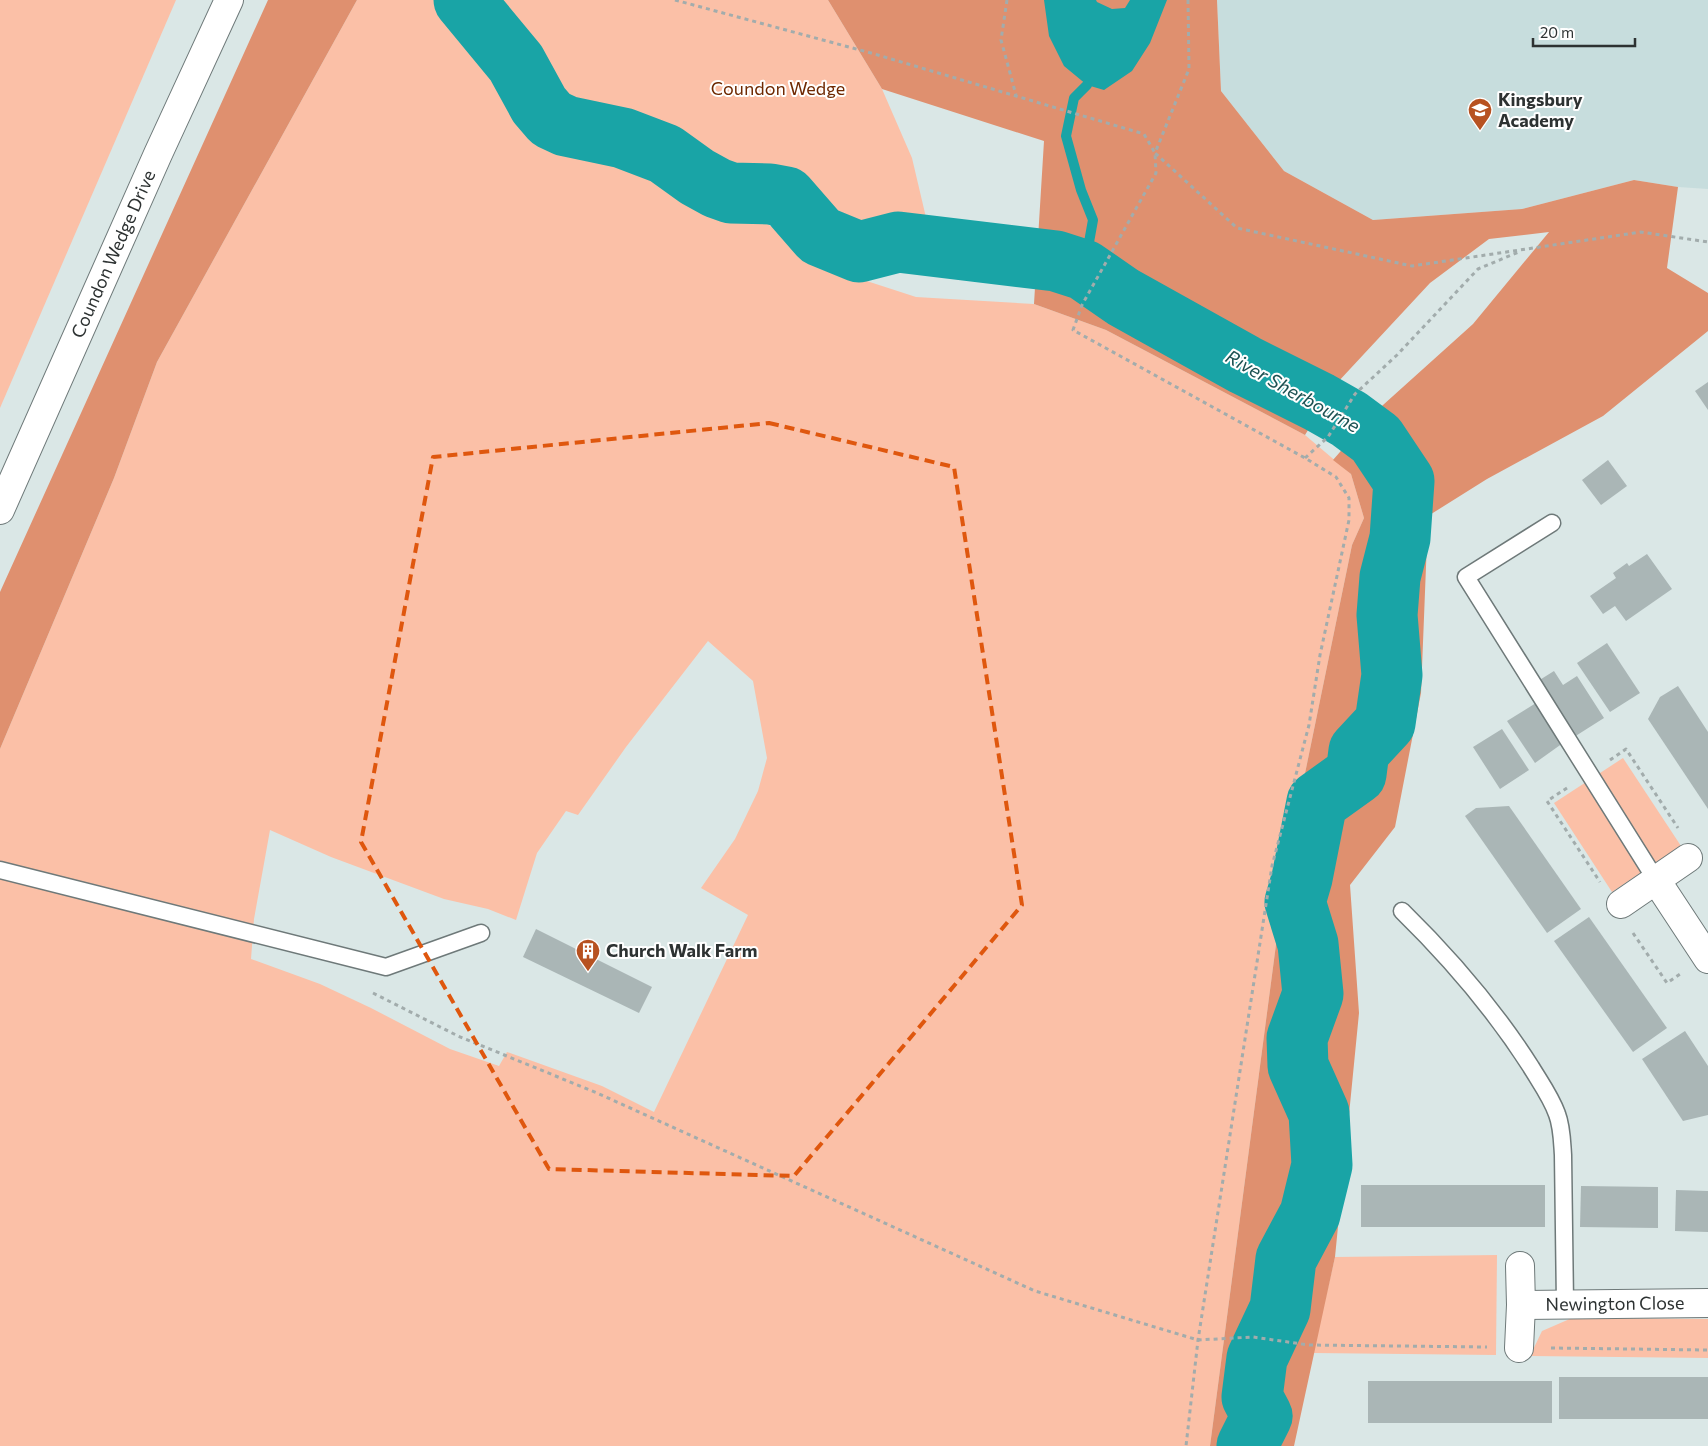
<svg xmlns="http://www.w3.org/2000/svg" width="1708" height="1446" font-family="Commissioner,sans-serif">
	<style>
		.built { fill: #c7dddd }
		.green { fill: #fbc0a7; fill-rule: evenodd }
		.forest { fill: #df906f }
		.water { fill: #19a4a6 }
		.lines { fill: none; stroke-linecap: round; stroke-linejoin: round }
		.stream { stroke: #19a4a6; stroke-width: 10 }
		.river { stroke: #19a4a6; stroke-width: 61 }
		.building { fill: #aab6b6 }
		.service-casing { stroke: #6e7979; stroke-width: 19 }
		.minor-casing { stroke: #6e7979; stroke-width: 30 }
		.secondary-casing { stroke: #6e7979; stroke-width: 30 }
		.path { stroke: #a2acac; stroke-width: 3; stroke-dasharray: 4 4; stroke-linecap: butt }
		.service { stroke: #fff; stroke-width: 16 }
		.minor { stroke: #fff; stroke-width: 28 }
		.secondary { stroke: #fff; stroke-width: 28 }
		.marked { fill: none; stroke: #df570e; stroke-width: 4; stroke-dasharray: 10 6; stroke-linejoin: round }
		.labels { text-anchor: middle; stroke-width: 4; stroke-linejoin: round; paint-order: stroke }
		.park-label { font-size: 18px; fill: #6e2801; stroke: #fff }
		.poi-label { font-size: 18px; font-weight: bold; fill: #2d3232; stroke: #fff; text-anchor: start }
		.street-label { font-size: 18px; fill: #2d3232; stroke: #fff }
		.water-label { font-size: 19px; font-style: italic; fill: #1d5253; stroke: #fff }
	</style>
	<rect width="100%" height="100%" fill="#dae7e6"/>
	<polygon class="built" points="1217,0 1708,0 1708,189 1678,187 1634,180 1522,209 1373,220 1284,171 1221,91"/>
	<g class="green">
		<polygon points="0,0 176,0 0,408"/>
		<path d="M357 0H445L500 71 531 126 574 150 654 172 729 210 757 217 839 272 916 297 1034 304 1106 330 1305 435 1351 474 1364 518 1352 545 1287 861 1210 1446H0V749L114 478 157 362ZM708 641 753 681 767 758 758 791 735 839 701 888 748 915 654 1112 602 1086 507 1052 499 1066 450 1049 371 1008 320 984 251 959 254 919 270 830 331 857 444 899 488 909 516 920 537 853 566 811 578 815 626 747Z"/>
		<polygon points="482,0 828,0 882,89 912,158 928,226 895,227 862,236 827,222 794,182 732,173 677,138 623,121 565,110 534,58"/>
		<polygon points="1623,758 1681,846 1612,892 1554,803"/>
		<polygon points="1497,1255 1496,1355 1313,1353 1335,1257"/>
		<polygon points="1572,1318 1708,1319 1708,1358 1530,1356 1542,1331"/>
	</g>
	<g class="forest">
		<polygon points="268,0 357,0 157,362 114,478 0,749 0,592"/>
		<polygon points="828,0 1217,0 1221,91 1284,171 1373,220 1522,209 1634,180 1678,187 1667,268 1708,293 1708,331 1603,416 1487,479 1428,516 1421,693 1395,827 1350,885 1359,1013 1335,1257 1294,1446 1210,1446 1287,861 1352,545 1364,518 1351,474 1333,460 1373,414 1473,324 1549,232 1489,239 1430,283 1337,383 1305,435 1106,330 1034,304 1044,141 882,89"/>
	</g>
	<polygon class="water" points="1044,0 1096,0 1097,2 1112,9 1125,8 1130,0 1167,0 1150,43 1132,71 1104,90 1087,85 1064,66 1049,36"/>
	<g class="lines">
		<polyline class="stream" points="1084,270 1093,220 1081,190 1066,136 1074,98 1087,85"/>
		<polyline class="river" points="464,0 516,63 539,105 551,119 566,126 623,138 665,154 697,177 717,188 731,193 770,194 786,197 820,236 859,252 898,242 1056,261 1084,270 1123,297 1245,365 1319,402 1349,419 1376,439 1404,481 1400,538 1390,577 1387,615 1392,675 1385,723 1359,751 1356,774 1317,802 1302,878 1295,902 1308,944 1313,994 1297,1038 1298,1066 1319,1113 1322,1165 1310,1214 1286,1259 1280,1309 1257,1358 1252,1397 1262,1416 1247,1446"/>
	</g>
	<g class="building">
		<polygon points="1708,382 1708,410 1695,391"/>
		<polygon points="1608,460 1627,486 1601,505 1582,480"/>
		<polygon points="1647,554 1672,589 1626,621 1615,606 1603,614 1590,596 1616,578 1613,573 1627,563 1629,566"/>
		<polygon points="1607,643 1640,693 1610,712 1577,663"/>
		<polygon points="1554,671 1563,685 1577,676 1604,718 1574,737 1538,681"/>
		<polygon points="1678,686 1708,732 1708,809 1648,719 1660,697"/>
		<polygon points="1536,703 1563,743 1535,763 1507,721"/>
		<polygon points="1502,729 1529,770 1500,789 1473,747"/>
		<polygon points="1509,806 1581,909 1547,933 1465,816 1476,808"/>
		<polygon points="1589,917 1667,1028 1633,1052 1554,941"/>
		<polygon points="536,929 652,987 639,1013 523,957"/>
		<polygon points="1685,1031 1708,1066 1708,1115 1683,1121 1642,1059"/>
		<rect x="1361" y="1185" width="184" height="42"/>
		<polygon points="1581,1186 1658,1187 1658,1228 1580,1227"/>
		<polygon points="1676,1190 1708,1191 1708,1232 1675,1231"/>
		<rect x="1559" y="1377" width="149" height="42"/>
		<rect x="1368" y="1381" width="184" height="42"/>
	</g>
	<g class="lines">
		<defs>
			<g id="service">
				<polyline points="1552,523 1466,577 1656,880"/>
				<polyline points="0,870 386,967 481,933"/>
				<path d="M1402 911C1451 959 1494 1009 1531 1067 1540 1082 1551 1097 1557 1114 1562 1127 1562 1141 1563 1155L1565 1304"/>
			</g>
			<g id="minor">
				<polyline points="1656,880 1708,959"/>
				<polyline points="1621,904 1688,858"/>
				<path id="s1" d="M1521 1305 1708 1303"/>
				<polyline points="1519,1348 1521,1305 1520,1266"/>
			</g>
			<g id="secondary">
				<path id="s2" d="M0 510 158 154 229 0"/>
			</g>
		</defs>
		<use href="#service" class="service-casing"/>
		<use href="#minor" class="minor-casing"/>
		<use href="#secondary" class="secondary-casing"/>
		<g class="path">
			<polyline points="675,0 871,53 1144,134 1155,153 1156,173 1082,305 1073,330 1305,458 1336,477 1349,498 1349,520 1320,655 1309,725 1272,866 1198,1340 1186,1446"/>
			<polyline points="1007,0 1001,40 1016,95"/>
			<polyline points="1188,0 1189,69 1155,153 1237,228 1412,266 1641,232 1708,242"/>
			<polyline points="1305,458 1328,437 1355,394 1397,355 1478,269 1521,251"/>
			<polyline points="1610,760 1626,749 1678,828"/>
			<polyline points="1567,788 1547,801 1600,882"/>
			<polyline points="1633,933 1667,983 1680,974"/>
			<polyline points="373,993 458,1036 597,1093 1035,1291 1198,1340 1253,1337 1309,1345 1487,1347"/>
			<polyline points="1551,1348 1708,1350"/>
		</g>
		<use href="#service" class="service"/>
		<use href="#minor" class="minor"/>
		<use href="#secondary" class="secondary"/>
	</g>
	<path class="marked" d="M769 423 954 467 1022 905 794 1176 549 1169 361 842 433 457Z"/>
	<defs>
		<symbol id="school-pin" viewBox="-11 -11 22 30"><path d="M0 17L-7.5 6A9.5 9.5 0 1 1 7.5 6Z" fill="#b75221" stroke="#fff"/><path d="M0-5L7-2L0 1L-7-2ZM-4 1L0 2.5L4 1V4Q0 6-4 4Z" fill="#fff"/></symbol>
		<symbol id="building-pin" viewBox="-11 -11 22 30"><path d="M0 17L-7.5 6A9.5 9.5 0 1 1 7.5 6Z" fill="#b75221" stroke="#fff"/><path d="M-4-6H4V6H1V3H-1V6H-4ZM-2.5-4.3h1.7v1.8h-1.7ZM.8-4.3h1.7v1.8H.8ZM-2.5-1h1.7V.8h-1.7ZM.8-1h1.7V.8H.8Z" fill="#fff"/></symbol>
	</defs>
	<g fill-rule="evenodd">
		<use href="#school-pin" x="1466" y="96" width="28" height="38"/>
		<use href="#building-pin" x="574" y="937" width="28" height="38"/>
	</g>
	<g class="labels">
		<g class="park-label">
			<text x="778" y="95">Coundon Wedge</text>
		</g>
		<g class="poi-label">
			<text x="1498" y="106">Kingsbury<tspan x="1498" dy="21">Academy</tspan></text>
			<text x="606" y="957">Church Walk Farm</text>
		</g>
		<g class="street-label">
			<text dy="6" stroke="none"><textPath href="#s2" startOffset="280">Coundon Wedge Drive</textPath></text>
			<text dy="6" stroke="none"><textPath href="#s1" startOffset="94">Newington Close</textPath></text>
		</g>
		<g class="water-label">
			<text transform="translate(1293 391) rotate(29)" y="7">River Sherbourne</text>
		</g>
	</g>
	<path d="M1533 38v8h102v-8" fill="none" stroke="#2d3232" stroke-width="2.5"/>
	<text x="1540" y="38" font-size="15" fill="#2d3232" stroke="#ffffff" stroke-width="4" paint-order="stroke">20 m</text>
</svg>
